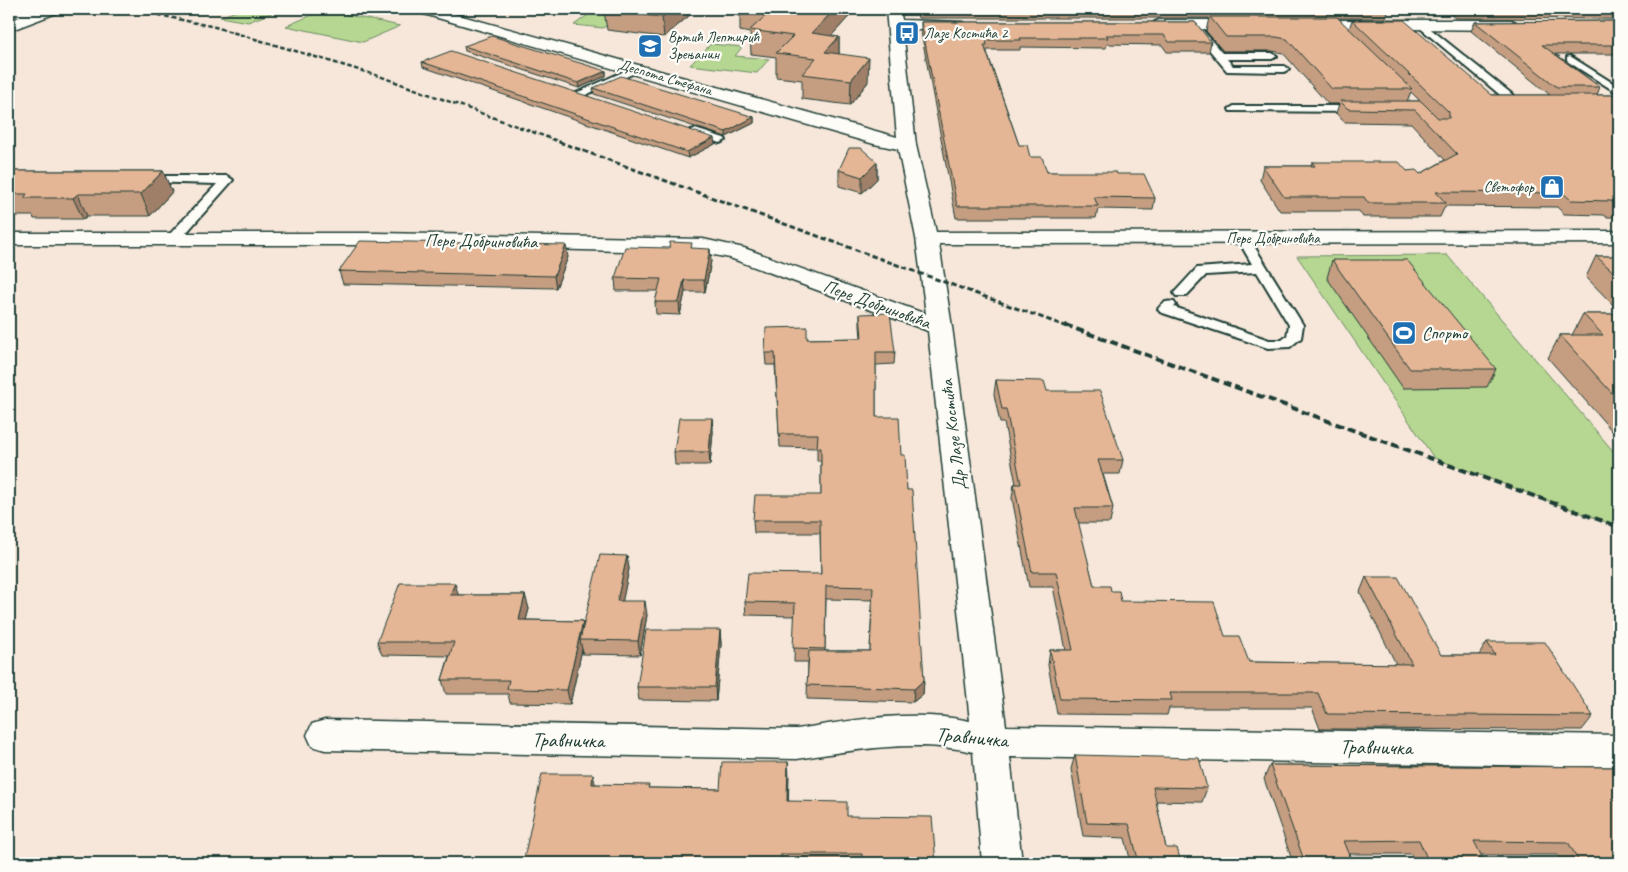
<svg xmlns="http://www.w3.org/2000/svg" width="1628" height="872" font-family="Caveat,sans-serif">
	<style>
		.green { fill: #b6d791; stroke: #6a8a62 }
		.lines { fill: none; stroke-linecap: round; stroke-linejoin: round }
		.service-casing { stroke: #1f3d34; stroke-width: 4 }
		.minor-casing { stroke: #1f3d34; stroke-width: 3 }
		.tertiary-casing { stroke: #1f3d34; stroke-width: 3 }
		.service { fill: #fdfcf7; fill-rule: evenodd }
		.minor { fill: #fdfcf7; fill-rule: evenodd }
		.tertiary { fill: #fdfcf7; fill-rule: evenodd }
		.rail-far2 { stroke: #1f3d34; stroke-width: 2.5; stroke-dasharray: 4.5 2.5; stroke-linecap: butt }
		.rail-far1 { stroke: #1f3d34; stroke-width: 3; stroke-dasharray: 5.5 3; stroke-linecap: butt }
		.rail { stroke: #1f3d34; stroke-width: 4; stroke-dasharray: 8 4; stroke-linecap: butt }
		.wall { fill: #c59d81; stroke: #1f3d34; fill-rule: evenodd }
		.shaded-wall { fill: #a07f69; stroke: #1f3d34 }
		.building { fill: #e5b696; stroke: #1f3d34 }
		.labels { text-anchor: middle; stroke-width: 4.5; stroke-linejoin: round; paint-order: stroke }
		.far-poi-label { font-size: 15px; fill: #1f3d34; stroke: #fdfcf7; text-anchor: start }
		.far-street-label { font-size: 15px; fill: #1f3d34; stroke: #fdfcf7 }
		.street-label { font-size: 18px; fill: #1f3d34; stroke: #fdfcf7 }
		.poi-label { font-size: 18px; fill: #1f3d34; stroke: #fdfcf7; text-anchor: start }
		.near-street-label { font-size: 21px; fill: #1f3d34; stroke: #fdfcf7 }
	</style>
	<rect width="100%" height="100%" fill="#f6e7da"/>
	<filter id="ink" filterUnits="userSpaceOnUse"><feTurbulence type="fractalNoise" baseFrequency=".02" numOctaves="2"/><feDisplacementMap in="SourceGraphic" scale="10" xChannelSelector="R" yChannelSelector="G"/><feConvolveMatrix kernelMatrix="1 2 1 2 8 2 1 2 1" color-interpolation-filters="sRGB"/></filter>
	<g filter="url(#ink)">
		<g class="green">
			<polygon points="241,9 282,9 248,22 220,17"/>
			<polygon points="324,10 400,26 363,42 286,26"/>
			<polygon points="592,12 621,16 603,28 574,25"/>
			<polygon points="711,44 742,47 735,56 769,59 757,73 690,65"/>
			<polygon points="1447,255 1619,458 1619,527 1434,458 1297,256"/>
		</g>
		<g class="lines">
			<defs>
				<g id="service">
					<polygon points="1422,22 1518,99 1529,100 1530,102 1529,104 1511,104 1419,27 1418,25"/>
					<polygon points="1197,26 1200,27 1222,53 1272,53 1277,56 1272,59 1227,59 1233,66 1284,66 1289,69 1284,72 1227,71 1192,29"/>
					<polygon points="1570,56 1619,87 1619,94 1567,61 1567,57"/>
					<polygon points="636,66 639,67 639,71 583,96 575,96 574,94"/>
					<polygon points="1234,106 1359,106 1364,109 1359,112 1230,111 1229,109"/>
					<polygon points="695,129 724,138 726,140 720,143 691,134 690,132 691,130"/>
					<polygon points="145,176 227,176 233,180 178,242 173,243 167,239 168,236 217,184 141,182 139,180"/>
					<path d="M1243 234 1249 238 1303 325 1301 338 1290 347 1268 348 1160 312 1158 309C1162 303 1166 300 1174 302L1176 305 1174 307 1269 340H1282L1287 336 1289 325 1257 272 1206 275 1186 296H1176L1174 293 1197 268 1252 264 1237 238Z"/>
				</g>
				<g id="minor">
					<polygon points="9,9 20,9 40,13 42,16 40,19 35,20 9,15"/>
					<path d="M415 9H437L897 137 886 9H900L902 20 964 22 967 25 964 28 959 30H903L916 145 936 232 1619 231V243L939 244 952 327 1006 726 1619 735V767L1010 757 1022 863H982L973 752C916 739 853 750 797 759L325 750 312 746 307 735 312 724 325 720 797 729C853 720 914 709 970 721L928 331 730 258 703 253 377 245H9V233H377L703 239 744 248 926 314 916 238 898 149 874 144 417 12Z"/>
					<polygon points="1159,20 1246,20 1251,22 1254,25 1251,28 1246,30 1154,28 1151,25 1154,22"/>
					<polygon points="1309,20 1511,20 1516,22 1519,25 1516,28 1511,30 1304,28 1301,25 1304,22"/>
				</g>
				<polygon id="tertiary" points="41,9 61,9 59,12 9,31 9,21"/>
			</defs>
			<use href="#service" class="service-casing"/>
			<use href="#minor" class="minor-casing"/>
			<use href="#tertiary" class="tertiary-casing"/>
			<use href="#service" class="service"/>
			<use href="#minor" class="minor"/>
			<use href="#tertiary" class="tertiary"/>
			<polyline class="rail-far2" points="131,9 215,27 379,76 563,143"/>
			<polyline class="rail-far1" points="559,142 1068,327"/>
			<polyline class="rail" points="1065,325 1619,527"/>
		</g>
		<g class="wall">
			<polygon points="697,9 664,37 607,30 604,11"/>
			<polygon points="740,9 856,9 831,36 839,37 839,54 868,82 850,105 802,99 802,80 776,77 776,57 751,54 750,33 740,31"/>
			<path d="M916 9H1389L1386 18H1338L1349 29 1352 20 1492 95H1550L1471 31 1475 22 1619 21V54H1556L1600 87 1597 95H1619V217H1607L1604 215 1564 214 1557 207 1445 206 1440 217H1363L1359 211H1280L1260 180 1263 166H1311L1312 162 1407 171 1420 174 1445 160 1411 123 1344 122 1336 113 1339 104H1328L1283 53 1272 51H1223L1206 31 1209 18H918ZM1411 92 1420 101H1407Z"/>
			<polygon points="1444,9 1619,9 1619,19 1455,18"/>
			<polygon points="921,22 1195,22 1211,42 1209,52 1167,52 1162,45 1107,44 1106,48 1020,47 1020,50 987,50 987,52 1019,145 1030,157 1047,172 1117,174 1155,198 1153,210 1098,209 1096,218 956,218 921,32"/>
			<polygon points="464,46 606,71 606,76 579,88 465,51"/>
			<polygon points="422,62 715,144 688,158 423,67"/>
			<polygon points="593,88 754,117 754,123 726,137 594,94"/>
			<polygon points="877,162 877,179 862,193 839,186 839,170"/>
			<polygon points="9,171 163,171 172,192 150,216 87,216 83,219 34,219 33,216 9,216"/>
			<polygon points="692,248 711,261 705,292 685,292 680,315 656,314 655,302 658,291 616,291 615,278"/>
			<polygon points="1596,256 1619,256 1619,311 1586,277"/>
			<polygon points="568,257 556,288 343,284 339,271"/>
			<polygon points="1332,260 1496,369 1487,387 1403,388 1327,278"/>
			<path d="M860 314 895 352 894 364 876 365V417L901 455 907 490 924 680 923 694 913 702 807 699 808 662H794L795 616 746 615 745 602 821 574 820 533H754L753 520 821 495V461H817V448L780 447 775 365H766L765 353 807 339 861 338 860 326ZM826 599 872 600 870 651H825Z"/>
			<polygon points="1583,314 1619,314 1619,439 1548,358 1560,335 1572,335"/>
			<polygon points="996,380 1047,391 1123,460 1120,474 1103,474 1113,508 1110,523 1078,523 1094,586 1111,591 1121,601 1225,636 1249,662 1396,664 1360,592 1366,577 1441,655 1479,655 1487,642 1593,716 1582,730 1320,729 1312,708 1169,708 1167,715 1057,714 1048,665 1050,650 1066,650 1053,587 1029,587 1012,498 1014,484 1016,484 1004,423 1000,423 994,394"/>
			<polygon points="712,418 713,432 710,465 675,465 674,452"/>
			<polygon points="627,556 629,569 622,601 647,615 640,655 583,654 582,649 570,704 510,703 508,694 446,694 442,680 449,656 382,655 377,642 458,595 525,595 529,609 526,620 583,621 584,626"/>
			<polygon points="720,630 721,644 716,701 639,700 637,687"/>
			<polygon points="1075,755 1207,788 1202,802 1156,801 1166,848 1181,863 1131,863 1125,838 1083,836 1071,769"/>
			<polygon points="788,762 788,801 847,816 936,863 523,863 595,784 649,788 720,789"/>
			<polygon points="1270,765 1613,767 1619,863 1562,863 1558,855 1481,855 1485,863 1415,863 1411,854 1350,854 1353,863 1293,863 1264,779"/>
		</g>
		<g class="shaded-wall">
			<polygon points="673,9 697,9 664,37 662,17"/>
			<polygon points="835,9 856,9 812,57 812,33"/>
			<polygon points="839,37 839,60 825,52"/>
			<polygon points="869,58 868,82 850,105 851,80"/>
			<polygon points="606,71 606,76 579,88 578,83"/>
			<polygon points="754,117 754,123 726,137 726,132"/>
			<polygon points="714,138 715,144 688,158 687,152"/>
			<polygon points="877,162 877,179 862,193 862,177"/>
			<polygon points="163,171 172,192 150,216 141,194"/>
			<polygon points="78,194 87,216 83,219 73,198"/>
			<polygon points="566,245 568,257 556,288 554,276"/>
			<polygon points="710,249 711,261 705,292 704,280"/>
			<polygon points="684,280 685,292 680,315 679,302"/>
			<polygon points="712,418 713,432 710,465 709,452"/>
			<polygon points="627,556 629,569 620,614 617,601"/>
			<polygon points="455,583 459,597 450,595"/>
			<polygon points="525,595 529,609 522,634 519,620"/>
			<polygon points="645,601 647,615 640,655 638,641"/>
			<polygon points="583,621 585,634 580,640 582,649 570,704 567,690"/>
			<polygon points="720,630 721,644 716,701 715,687"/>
			<polygon points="924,680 923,694 913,702 914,689"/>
			<polygon points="788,762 789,776 788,815 787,801"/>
			<polygon points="593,774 596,788 592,784"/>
		</g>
		<g class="building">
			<polygon points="607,9 673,9 662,17 604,11"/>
			<polygon points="741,9 835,9 812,33 839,37 825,52 869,58 851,80 802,74 816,58 776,53 793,36 750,30 770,12"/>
			<polygon points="1210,17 1337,17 1412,89 1332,89 1287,39 1276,37 1226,37"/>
			<polygon points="1352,20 1404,20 1492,95 1619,95 1619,203 1614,203 1611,201 1571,200 1563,193 1436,192 1446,203 1368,203 1364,197 1284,197 1263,166 1315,166 1312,162 1399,162 1407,171 1416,170 1420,174 1457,154 1415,110 1348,109 1340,101 1421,101 1438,118 1449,118 1449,112"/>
			<polygon points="1619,21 1619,45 1542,45 1600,87 1557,87 1475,22"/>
			<polygon points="921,22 1195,22 1211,42 1169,42 1164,35 1106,35 1108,38 1020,38 1021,40 986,40 987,45 984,45 1019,145 1027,145 1030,157 1042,157 1047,172 1116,172 1117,174 1144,174 1155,198 1094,197 1098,206 957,206"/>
			<polygon points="492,36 606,71 578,83 464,46"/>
			<polygon points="451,51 714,138 687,152 422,62"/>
			<polygon points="621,76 754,117 726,132 593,88"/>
			<polygon points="849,148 861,148 877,162 862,177 839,170"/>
			<polygon points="9,171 163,171 141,194 78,194 73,198 24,198 27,194 9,194"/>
			<polygon points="360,241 566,245 554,276 339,271"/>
			<polygon points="670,242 692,243 691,248 710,249 704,280 684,280 679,302 655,302 661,279 615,278 625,247 669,248"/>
			<polygon points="1596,256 1619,256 1619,277"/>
			<polygon points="1332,260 1407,260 1496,369 1410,369"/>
			<polygon points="890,313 895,352 876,352 876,417 899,417 901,455 905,455 907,490 912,490 924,680 914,689 807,685 809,651 870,651 873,587 826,586 825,649 793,648 795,603 745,602 748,573 821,574 820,520 753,520 755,495 821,495 821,448 817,448 818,434 779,434 775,353 765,353 766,328 807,327 807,339 862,338 860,314"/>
			<polygon points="1583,314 1619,314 1619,401 1560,335 1603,335"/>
			<polygon points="996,380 1044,381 1047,391 1100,391 1123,460 1098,460 1113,508 1075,508 1094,586 1110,586 1111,591 1119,591 1121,601 1214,602 1225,636 1239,636 1249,662 1412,664 1366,577 1398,577 1441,655 1495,655 1487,642 1545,642 1593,716 1327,714 1318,693 1170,693 1172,700 1060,699 1050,650 1073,650 1056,572 1032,572 1014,484 1021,484 1006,409 1002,409"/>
			<polygon points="679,418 712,418 709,452 674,452"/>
			<polygon points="600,555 627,556 617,601 645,601 638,641 580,640"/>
			<polygon points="400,583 455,583 450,595 525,595 519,620 583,621 567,690 507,689 509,680 442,680 454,642 377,642"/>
			<polygon points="646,630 720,630 715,687 637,687"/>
			<polygon points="1075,755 1199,758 1207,788 1153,787 1166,848 1177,848 1181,863 1139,863 1129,824 1087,823"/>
			<polygon points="722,762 788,762 787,801 847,802 847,816 932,817 936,863 862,863 862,854 781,854 781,863 643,863 643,862 587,862 587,863 523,863 542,774 593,774 592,784 649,785 648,788 720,789"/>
			<polygon points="1270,765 1613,767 1619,776 1619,863 1580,863 1568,842 1474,841 1485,863 1429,863 1419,840 1344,841 1353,863 1305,863"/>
		</g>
	</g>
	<defs>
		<symbol id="bus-square" viewBox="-11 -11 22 22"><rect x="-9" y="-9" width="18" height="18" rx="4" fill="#1f6fb2" stroke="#fdfcf7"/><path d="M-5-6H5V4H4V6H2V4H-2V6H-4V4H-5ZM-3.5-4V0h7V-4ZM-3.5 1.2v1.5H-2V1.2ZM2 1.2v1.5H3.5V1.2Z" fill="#fff"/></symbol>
		<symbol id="school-square" viewBox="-11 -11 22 22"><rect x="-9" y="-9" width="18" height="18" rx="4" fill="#1f6fb2" stroke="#fdfcf7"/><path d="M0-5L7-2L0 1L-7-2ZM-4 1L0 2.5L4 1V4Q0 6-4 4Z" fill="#fff"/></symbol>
		<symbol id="shop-square" viewBox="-11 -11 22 22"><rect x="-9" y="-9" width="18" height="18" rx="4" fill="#1f6fb2" stroke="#fdfcf7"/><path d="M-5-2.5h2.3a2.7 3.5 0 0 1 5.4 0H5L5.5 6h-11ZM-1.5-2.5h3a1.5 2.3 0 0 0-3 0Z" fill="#fff"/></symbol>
		<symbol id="stadium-square" viewBox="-11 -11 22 22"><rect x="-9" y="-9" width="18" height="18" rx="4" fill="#1f6fb2" stroke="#fdfcf7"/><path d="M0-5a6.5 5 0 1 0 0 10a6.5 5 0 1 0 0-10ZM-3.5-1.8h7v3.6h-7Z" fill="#fff"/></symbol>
	</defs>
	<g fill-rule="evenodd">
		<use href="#bus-square" x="893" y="19" width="28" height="28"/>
		<use href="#school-square" x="636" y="32" width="28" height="28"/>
		<use href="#shop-square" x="1538" y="173" width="28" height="28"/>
		<use href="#stadium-square" x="1390" y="319" width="28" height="28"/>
	</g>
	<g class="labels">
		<g class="far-poi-label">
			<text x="924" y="38">Лазе Костића 2</text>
			<text x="668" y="42">Вртић Лептирић<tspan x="668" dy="17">Зрењанин</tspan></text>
			<text x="1534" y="192" text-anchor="end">Светофор</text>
		</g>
		<g class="far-street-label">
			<text transform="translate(665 77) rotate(16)" y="5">Деспота Стефана</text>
			<text x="1273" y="243">Пере Добриновића</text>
		</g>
		<g class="street-label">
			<text transform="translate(481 241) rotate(1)" y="6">Пере Добриновића</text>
			<text transform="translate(877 304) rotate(20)" y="6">Пере Добриновића</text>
			<text transform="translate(953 435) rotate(-97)" y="6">Др Лазе Костића</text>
		</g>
		<g class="poi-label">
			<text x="1422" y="339">Спорто</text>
		</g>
		<g class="near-street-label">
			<text transform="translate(972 737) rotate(5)" y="7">Травничка</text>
			<text transform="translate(568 740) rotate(1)" y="7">Травничка</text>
			<text transform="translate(1376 747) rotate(1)" y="7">Травничка</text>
		</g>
	</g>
	<rect width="1628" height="872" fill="none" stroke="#fdfcf7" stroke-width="30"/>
	<rect x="15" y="15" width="1598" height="842" fill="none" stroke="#1f3d34" stroke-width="2" filter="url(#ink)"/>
</svg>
